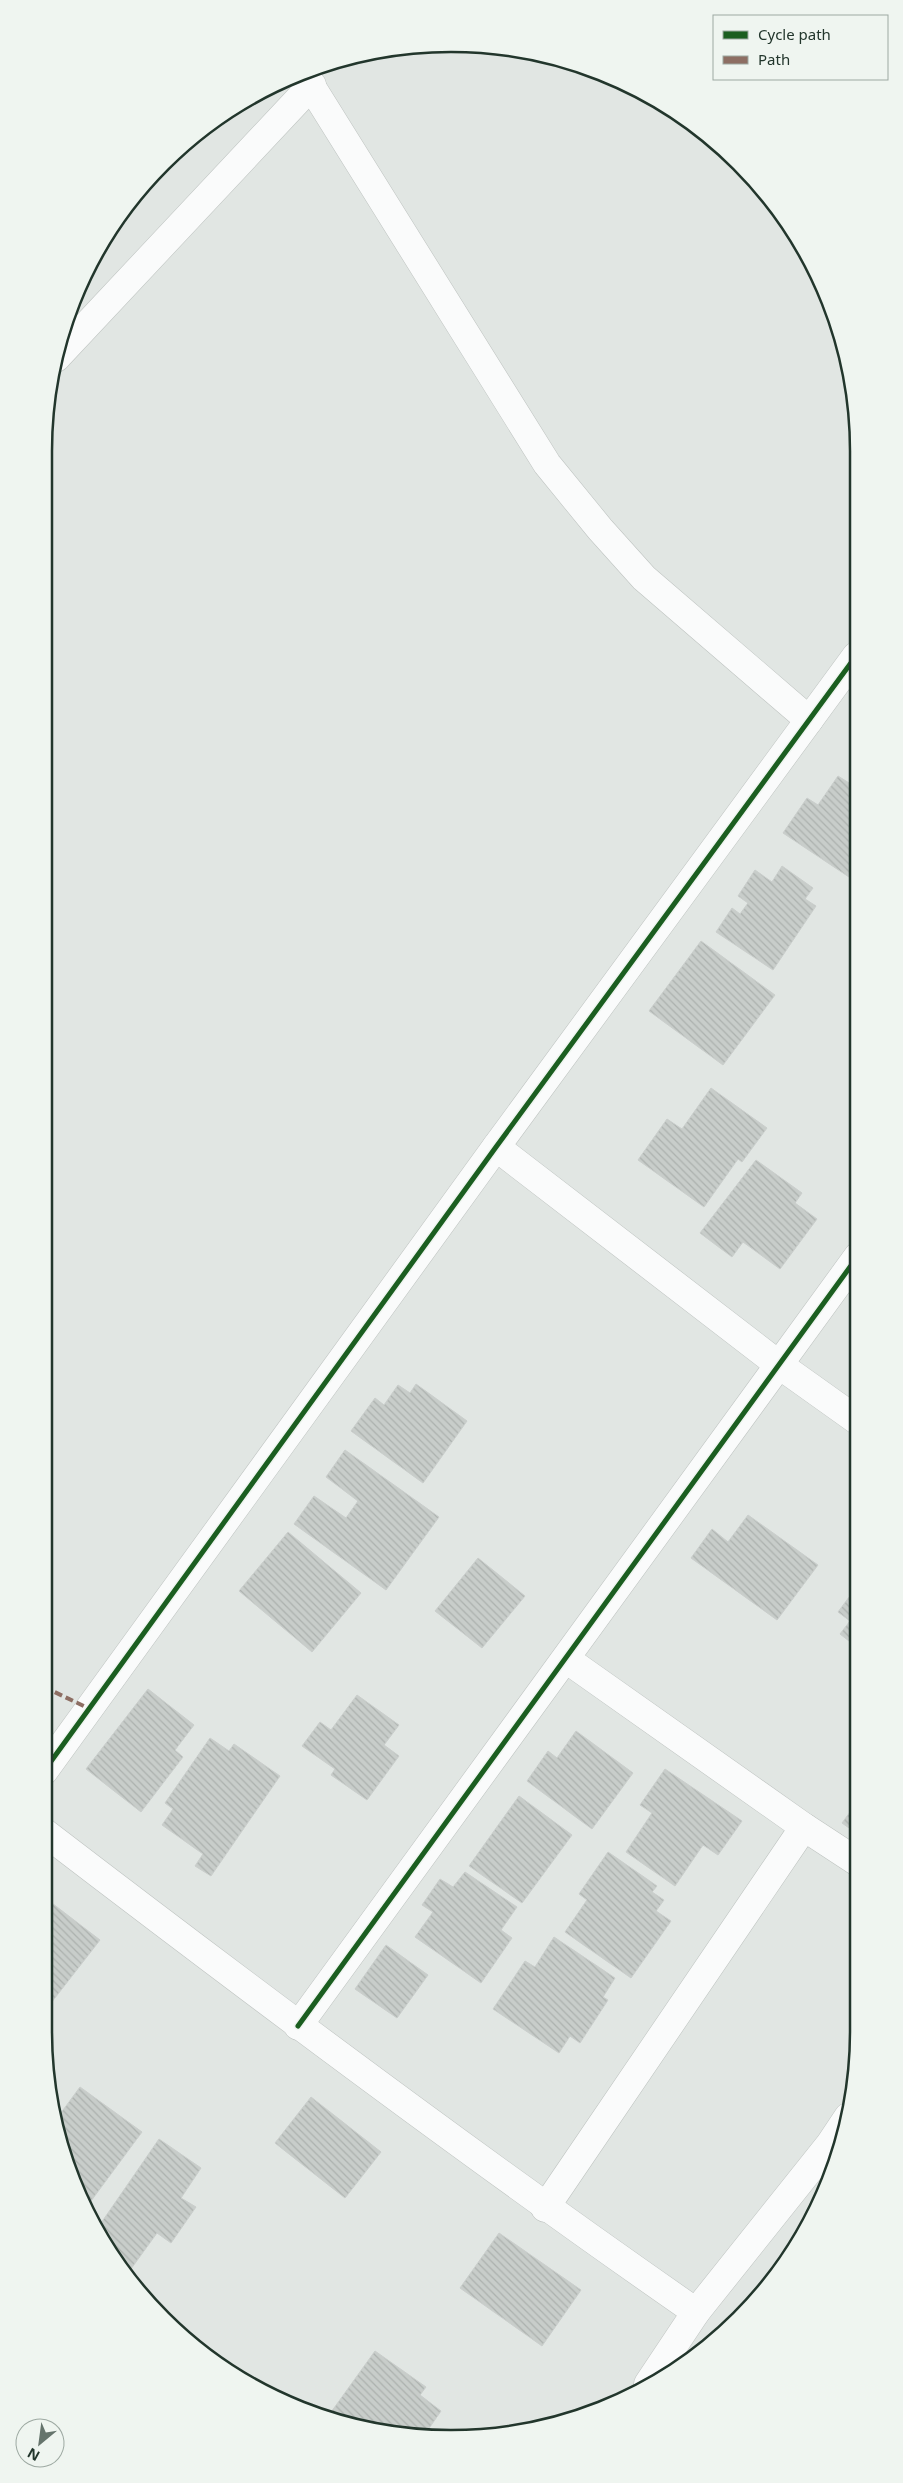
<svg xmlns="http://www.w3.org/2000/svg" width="903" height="2483" font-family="'Noto Sans',sans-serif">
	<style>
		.building { fill: url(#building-back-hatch); stroke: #cacecc }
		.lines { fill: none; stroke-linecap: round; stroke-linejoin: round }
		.minor-casing { stroke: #bec3c0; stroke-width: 29 }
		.minor { stroke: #fafbfb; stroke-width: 28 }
		.quiet { stroke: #8d6e63; stroke-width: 4; stroke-dasharray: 8 4; stroke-linecap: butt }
		.cycleway-casing { stroke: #eff5f0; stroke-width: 8 }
		.cycleway { stroke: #1b5e20; stroke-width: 5 }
		.rim { fill: none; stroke: #22362c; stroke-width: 2.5 }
	</style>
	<defs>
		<pattern id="building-back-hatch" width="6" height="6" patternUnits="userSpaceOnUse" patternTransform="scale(1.25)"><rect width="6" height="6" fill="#c8cdca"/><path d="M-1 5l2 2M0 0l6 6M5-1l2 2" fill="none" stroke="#acb1ae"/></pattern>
	</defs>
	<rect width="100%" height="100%" fill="#e1e6e3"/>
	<g class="building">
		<polygon points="838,776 857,788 857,865 849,877 783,833 807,798 818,805"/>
		<polygon points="782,866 813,888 805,899 816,906 773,970 716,932 732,908 740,914 748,903 738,896 755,870 772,882"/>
		<polygon points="701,941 775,995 723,1065 649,1011"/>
		<polygon points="711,1088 767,1128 742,1162 738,1159 704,1207 638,1160 667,1119 682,1129"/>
		<polygon points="756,1160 802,1193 795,1203 817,1219 780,1269 743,1242 732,1257 700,1233"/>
		<polygon points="416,1384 467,1421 423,1483 351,1431 375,1398 384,1405 398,1385 410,1393"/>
		<polygon points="345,1450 439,1517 386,1590 294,1524 314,1496 346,1518 358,1501 326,1477"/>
		<polygon points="748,1515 818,1565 777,1620 691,1558 712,1529 728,1542"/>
		<polygon points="288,1532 361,1593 312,1652 239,1591"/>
		<polygon points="478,1558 525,1596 482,1648 435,1611"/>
		<polygon points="858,1585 858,1648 840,1634 850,1621 838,1612"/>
		<polygon points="148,1689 194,1725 175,1750 183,1757 141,1812 86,1769"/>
		<polygon points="357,1695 399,1725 384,1745 399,1756 367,1800 331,1775 335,1769 302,1746 320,1722 331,1730"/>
		<polygon points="576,1731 633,1773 592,1829 527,1781 548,1751 557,1758"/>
		<polygon points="210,1738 229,1751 234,1744 280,1776 211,1876 195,1866 203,1854 162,1825 173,1809 165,1803"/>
		<polygon points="665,1769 742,1821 718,1855 703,1845 675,1886 626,1852 652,1813 640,1805"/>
		<polygon points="859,1785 859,1799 852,1795"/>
		<polygon points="519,1796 572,1835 522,1903 469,1866"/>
		<polygon points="856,1804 859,1806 859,1835 842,1823"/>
		<polygon points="608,1852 657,1886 652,1892 664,1900 656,1911 671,1921 631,1978 565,1932 587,1900 579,1894"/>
		<polygon points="465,1872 517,1907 501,1930 512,1938 481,1983 415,1937 433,1912 422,1905 440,1879 453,1887"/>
		<polygon points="44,1897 100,1940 51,2003 44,1997"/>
		<polygon points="554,1937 615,1978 603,1997 608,2000 580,2043 570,2036 559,2053 493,2009 525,1961 535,1967"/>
		<polygon points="386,1945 428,1975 397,2018 355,1989"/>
		<polygon points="80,2087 142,2132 88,2205 75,2187 55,2121"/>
		<polygon points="311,2097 381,2152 345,2198 275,2143"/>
		<polygon points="159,2139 201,2168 181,2198 196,2207 171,2243 157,2233 128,2273 99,2226"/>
		<polygon points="499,2233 581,2290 542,2346 460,2288"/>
		<polygon points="757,2296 759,2297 739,2320"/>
		<polygon points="375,2351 426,2387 420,2395 441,2411 423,2437 399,2436 329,2415"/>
	</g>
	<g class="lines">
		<defs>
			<g id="minor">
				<polyline points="303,73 547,464 600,529 644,578 809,720"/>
				<polyline points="56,358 312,85"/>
				<polyline points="496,1147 778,1364 858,1421"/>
				<polyline points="566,1659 804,1827 859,1863"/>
				<polyline points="44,1771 496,1147 856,656"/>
				<path d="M44 1832C258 1996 474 2158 696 2312"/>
				<polyline points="298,2026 858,1256"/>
				<polyline points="545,2208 804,1827"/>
				<polyline points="648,2384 696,2312 830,2144 848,2117"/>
			</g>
		</defs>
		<use href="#minor" class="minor-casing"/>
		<use href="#minor" class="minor"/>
		<polyline class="quiet" points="44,1687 88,1708"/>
		<defs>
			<g id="cycleway">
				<polyline points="44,1771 496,1147 856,656"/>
				<polyline points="298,2026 858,1256"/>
			</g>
		</defs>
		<use href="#cycleway" class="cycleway-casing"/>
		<use href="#cycleway" class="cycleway"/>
	</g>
	<path d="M0 0H903V2483H0ZM451 52H451A399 399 0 0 1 850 451V2031A399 399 0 0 1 451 2430H451A399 399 0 0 1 52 2031V451A399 399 0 0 1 451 52Z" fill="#eff5f0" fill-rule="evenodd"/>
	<path class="rim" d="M451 52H451A399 399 0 0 1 850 451V2031A399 399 0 0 1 451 2430H451A399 399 0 0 1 52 2031V451A399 399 0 0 1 451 52Z"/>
	<rect x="713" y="15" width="175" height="65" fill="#eff5f0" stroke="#9da9a2"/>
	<rect x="723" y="31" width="25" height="8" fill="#1b5e20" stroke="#9da9a2"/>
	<text x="758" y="40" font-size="15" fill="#22362c">Cycle path</text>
	<rect x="723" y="56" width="25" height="8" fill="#8d6e63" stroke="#9da9a2"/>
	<text x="758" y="65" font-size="15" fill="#22362c">Path</text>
	<g transform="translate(40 2443) rotate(209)"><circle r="24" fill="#eff5f0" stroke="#9da9a2"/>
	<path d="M0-4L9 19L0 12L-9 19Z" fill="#65746c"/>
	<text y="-8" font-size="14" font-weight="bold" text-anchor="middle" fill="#22362c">N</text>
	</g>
</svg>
